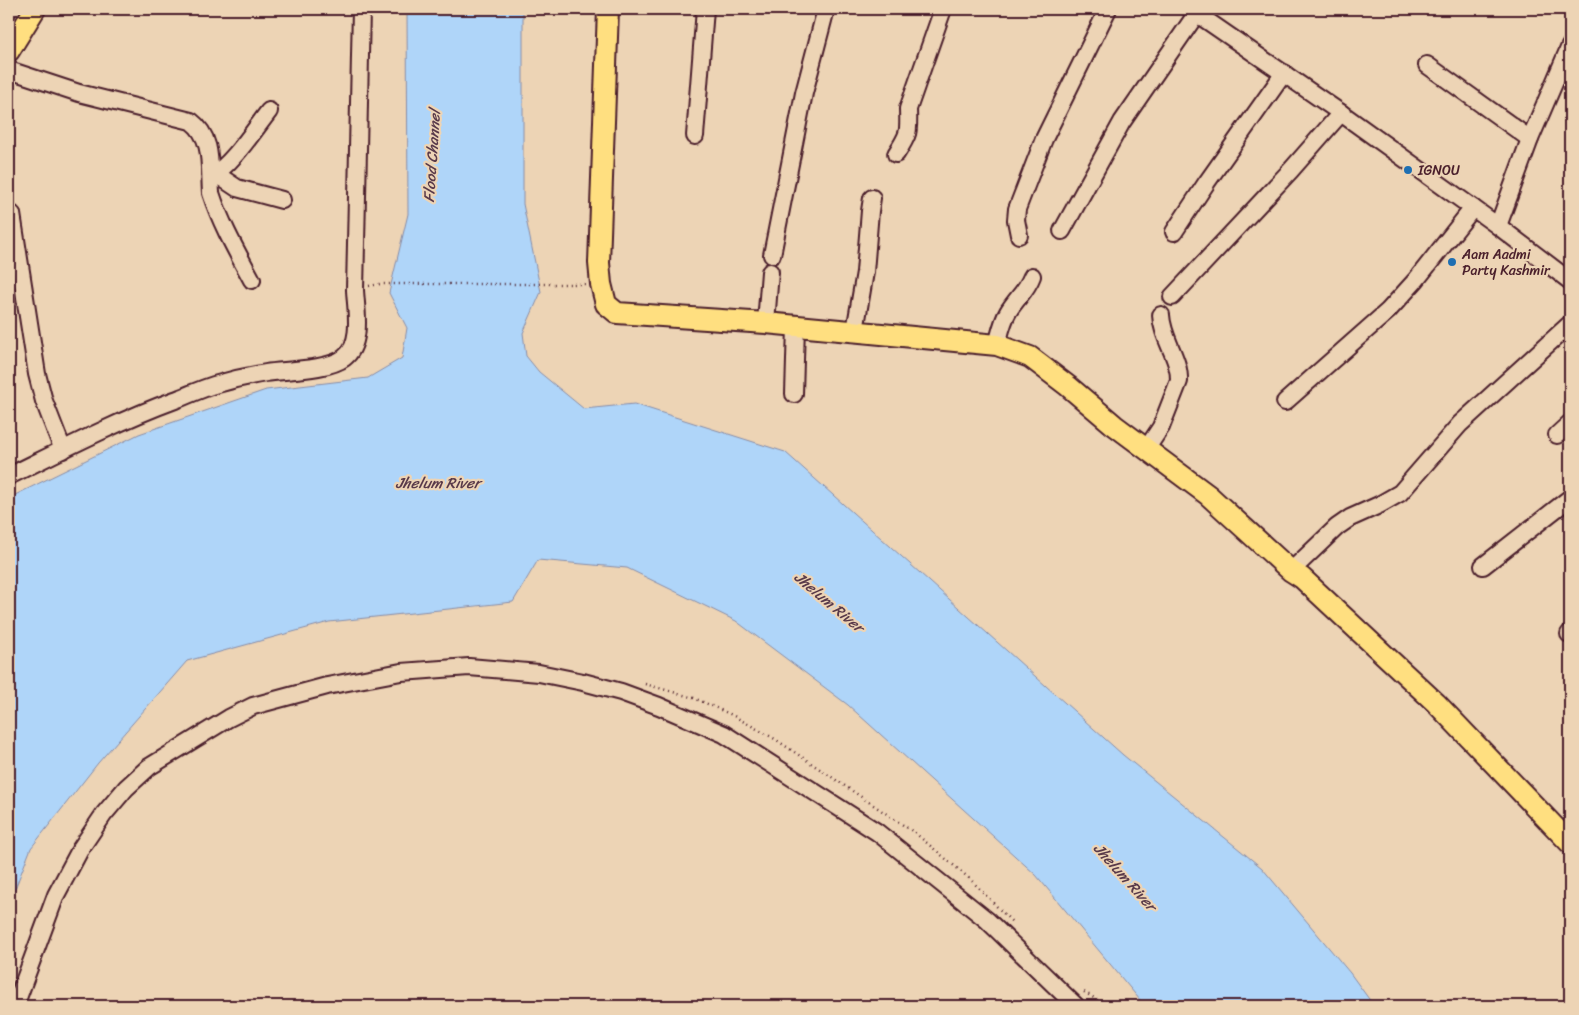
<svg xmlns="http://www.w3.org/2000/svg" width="1579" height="1015" font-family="Sriracha,sans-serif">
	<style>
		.water { fill: #afd5f9; stroke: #878ca7 }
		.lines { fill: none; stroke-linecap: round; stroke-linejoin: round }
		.minor-casing { stroke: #4a1f2b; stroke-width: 20 }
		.major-casing { stroke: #4a1f2b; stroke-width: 24 }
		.path { stroke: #4a1f2b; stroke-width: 2.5; stroke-dasharray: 1 4; stroke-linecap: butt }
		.minor { stroke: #edd4b5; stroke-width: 16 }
		.major { stroke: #ffdf80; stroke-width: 20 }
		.poi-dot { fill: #1f6fb2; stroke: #edd4b5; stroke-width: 2 }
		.labels { text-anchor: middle; stroke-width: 4.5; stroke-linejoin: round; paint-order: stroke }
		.poi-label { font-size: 14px; fill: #4a1f2b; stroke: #edd4b5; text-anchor: start }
		.water-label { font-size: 15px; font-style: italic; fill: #593a4a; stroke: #edd4b5 }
	</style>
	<rect width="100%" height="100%" fill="#edd4b5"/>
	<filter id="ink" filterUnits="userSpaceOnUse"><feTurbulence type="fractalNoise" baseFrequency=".02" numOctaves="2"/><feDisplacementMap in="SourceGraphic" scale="10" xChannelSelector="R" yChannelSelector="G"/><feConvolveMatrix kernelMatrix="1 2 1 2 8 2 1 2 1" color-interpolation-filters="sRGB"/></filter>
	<g filter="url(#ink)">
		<polygon class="water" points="407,9 523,9 523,204 541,292 523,333 526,356 539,372 584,409 634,404 785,452 1123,755 1262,868 1350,973 1374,1006 1145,1006 1036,875 848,705 736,621 627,568 538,560 513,602 329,622 187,661 98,763 31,848 9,904 9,498 139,434 266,390 368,378 402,358 407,328 389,293 408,214"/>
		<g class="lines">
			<defs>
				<g id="minor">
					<polyline points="1190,9 1341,113 1498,226 1570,281"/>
					<polyline points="1427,65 1530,139"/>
					<path d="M9 70 79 93 191 121C214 138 209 167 211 193 221 224 237 252 252 280"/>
					<polyline points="695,136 705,9"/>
					<path d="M896 154C909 134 909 133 908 109L943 9"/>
					<polyline points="216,174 237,188 282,200"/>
					<path d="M211 176C230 167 255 129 269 111"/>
					<polyline points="12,214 37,374 44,401 63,450"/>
					<polyline points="1498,226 1530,139 1570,46"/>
					<polyline points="1062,231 1122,122 1197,13"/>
					<polyline points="1174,232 1207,182 1284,73"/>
					<polyline points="1019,235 1016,220 1017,209 1044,139 1108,9"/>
					<polyline points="772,255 804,93 826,9"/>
					<polyline points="1172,297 1291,170 1341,113"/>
					<polyline points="766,323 770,272"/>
					<polyline points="855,331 865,272 870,211 872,198"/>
					<path d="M997 345C1000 334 1002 322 1008 312 1016 299 1027 290 1032 276"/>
					<polyline points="794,394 796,326"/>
					<polyline points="1285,402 1388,311 1416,280 1473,208"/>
					<polyline points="1557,435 1570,423"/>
					<path d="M1147 448 1161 427 1179 381C1180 358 1162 339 1161 315"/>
					<path d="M9 476C64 449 118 421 175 400 188 395 201 389 214 385 231 380 248 376 266 373 286 370 328 370 344 358 363 344 356 310 355 290L361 9"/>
					<polyline points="1483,566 1570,498"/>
					<polyline points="1291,571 1337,527 1350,518 1379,505 1400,493 1460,424 1570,324"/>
					<polyline points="1569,634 1570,633"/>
					<polyline points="15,1006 56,895 81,848 104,814 126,788 149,767 229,718 253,706 327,686 401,672 469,667 539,673 583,682 621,692 659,706 724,734 877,832 987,920 1076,1006"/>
				</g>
				<g id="major">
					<polyline points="608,9 599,263 601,284 606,304 617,313 766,323 997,345 1030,357 1068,386 1114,425 1208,495 1291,571 1302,578 1436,703 1570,843"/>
					<polyline points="9,51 35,9"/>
				</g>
			</defs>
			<use href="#minor" class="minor-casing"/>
			<use href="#major" class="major-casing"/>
			<g class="path">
				<polyline points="369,286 380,284 585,284"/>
				<polyline points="645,684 694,698 732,715 775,739 915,833 970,879 1012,922"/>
				<polyline points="1084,992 1099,1001 1114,1006"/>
			</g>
			<use href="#minor" class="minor"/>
			<use href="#major" class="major"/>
		</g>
	</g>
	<g class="poi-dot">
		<circle cx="1408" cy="170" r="5"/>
		<circle cx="1452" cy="262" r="5"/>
	</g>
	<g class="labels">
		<g class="poi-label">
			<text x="1418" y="175">IGNOU</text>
			<text x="1462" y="259">Aam Aadmi<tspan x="1462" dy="16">Party Kashmir</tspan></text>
		</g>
		<g class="water-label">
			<text transform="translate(432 156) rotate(-86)" y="5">Flood Channel</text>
			<text x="438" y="488">Jhelum River</text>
			<text transform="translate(829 602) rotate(40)" y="5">Jhelum River</text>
			<text transform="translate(1125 877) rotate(48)" y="5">Jhelum River</text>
		</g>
	</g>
	<rect width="1579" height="1015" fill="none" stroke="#edd4b5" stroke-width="30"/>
	<rect x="15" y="15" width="1549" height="985" fill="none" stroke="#4a1f2b" stroke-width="2" filter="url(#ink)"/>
</svg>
